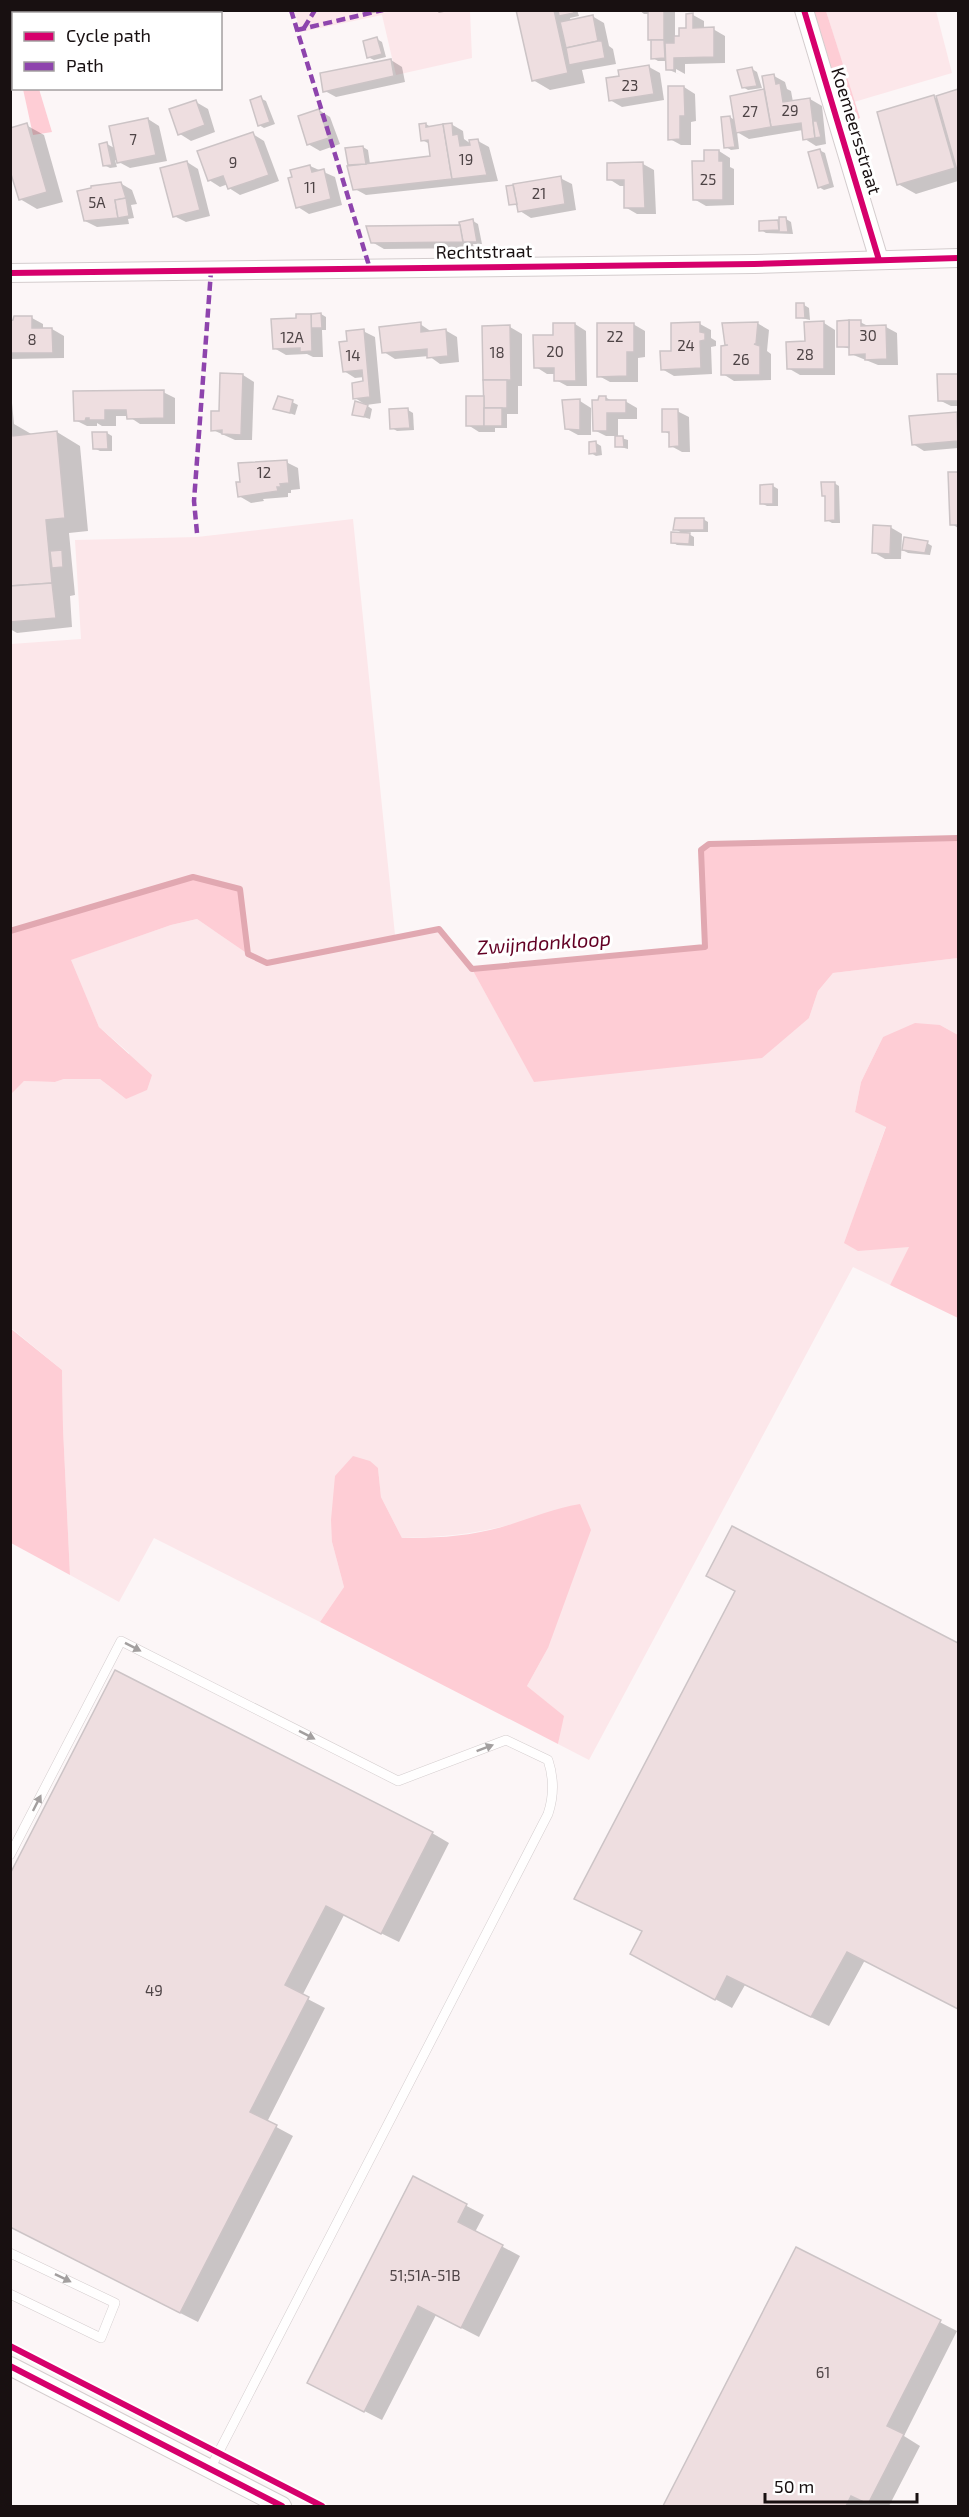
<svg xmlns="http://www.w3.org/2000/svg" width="969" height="2517" font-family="'Exo 2',sans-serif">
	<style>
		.green { fill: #fce7ea }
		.forest { fill: #fecdd5 }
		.shadow { fill: #0003 }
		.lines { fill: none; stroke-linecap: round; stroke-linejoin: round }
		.stream { stroke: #e1a8b1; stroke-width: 6 }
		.building { fill: #eedee0; stroke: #ccc4c6; stroke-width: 1.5 }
		.service-casing { stroke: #d4cdce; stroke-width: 10 }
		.minor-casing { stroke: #d4cdce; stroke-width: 20 }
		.service { stroke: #fffefe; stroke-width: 9 }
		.minor { stroke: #fffefe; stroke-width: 18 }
		.quiet { stroke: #8e44ad; stroke-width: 4.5; stroke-dasharray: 9 4.5; stroke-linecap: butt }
		.cycleway-casing { stroke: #fff; stroke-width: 10 }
		.cycleway { stroke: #d6006c; stroke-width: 6 }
		.oneway { fill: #a39f9f }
		.labels { text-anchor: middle; stroke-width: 6; stroke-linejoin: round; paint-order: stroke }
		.number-label { font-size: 15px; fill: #4e4446 }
		.street-label { font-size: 18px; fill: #181011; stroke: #fff }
		.water-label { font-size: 20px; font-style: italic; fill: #620024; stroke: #fff }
	</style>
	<rect width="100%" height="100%" fill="#fcf6f7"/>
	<g class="green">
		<polygon points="294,11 470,11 472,58 396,75 382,15 301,32"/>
		<polygon points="826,11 936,11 952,73 854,102"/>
		<path d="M353 519 395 935 439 929 472 969 534 1081 809 1018 818 991 833 973 958 958V1035L940 1025 883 1037 861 1082 855 1112 886 1126 845 1243 910 1247 890 1285 853 1267 589 1760 558 1744 563 1716 527 1686 548 1648 520 1522C479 1534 444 1537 402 1538L381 1497 378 1468 332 1542 344 1587 320 1622 154 1538 119 1602 70 1575 63 1428 62 1370 11 1328 10 1094 24 1081 55 1082 64 1079H100L126 1099 129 1053 99 1027 70 960 171 925 197 919 215 931 193 877 11 931V644L81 639 75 540 197 537Z"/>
	</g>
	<g class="forest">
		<polygon points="812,11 826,11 860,118 846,124"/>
		<polygon points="23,89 39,89 52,132 33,135"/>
		<polygon points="958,838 958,958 833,973 818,991 809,1018 762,1058 534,1082 472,969 704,947 701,850 709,844"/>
		<polygon points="193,877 240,889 248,954 197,919 171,925 71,960 99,1027 152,1075 147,1090 126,1099 100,1079 64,1079 55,1082 24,1081 11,1094 11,931"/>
		<polygon points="915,1023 940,1025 958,1035 958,1318 890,1285 909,1247 858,1251 844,1243 886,1127 855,1112 861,1082 883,1037"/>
		<polygon points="10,1328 62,1370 63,1428 70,1575 11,1543"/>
		<path d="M353 1456 370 1461 378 1468 381 1497 402 1538C432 1538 461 1537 490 1530 521 1523 549 1509 580 1504L591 1530 548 1648 527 1686 564 1716 558 1744 320 1622 344 1587 332 1542 331 1520 335 1476Z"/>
	</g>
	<g class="shadow">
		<polygon points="364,10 384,10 384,11 369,14"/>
		<polygon points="435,10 454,10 439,13"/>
		<polygon points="517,10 577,10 579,16 570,18 571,21 592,16 604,23 609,46 613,49 616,64 582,70 585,83 550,90 533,80"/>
		<polygon points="639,10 675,10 675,38 681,38 688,29 693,15 704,21 704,29 713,29 725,36 725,63 685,64 685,74 676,69 676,73 681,75 667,69 667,61 658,61 653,58 649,14 644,14"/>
		<polygon points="377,39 382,42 386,57 374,60 368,57"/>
		<polygon points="391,60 402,67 405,82 336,97 325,91"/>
		<polygon points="649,67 660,73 664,100 622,107 610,100 620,78"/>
		<polygon points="752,69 757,72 762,88 748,90 743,87"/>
		<polygon points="774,76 785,82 787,89 791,91 793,102 810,99 822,106 826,144 816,146 805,139 803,130 749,139 737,132 739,149 731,150 726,147 730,117 736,121 732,97 766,90"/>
		<polygon points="684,87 695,94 696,121 691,122 691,145 681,145 670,139"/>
		<polygon points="958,90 958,181 916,194 898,184 934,97 939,100 938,97"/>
		<polygon points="260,98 266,101 275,124 264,128 259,125"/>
		<polygon points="196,102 208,109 215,132 191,141 180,134 171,110"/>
		<polygon points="319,110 330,117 340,144 320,151 308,144"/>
		<polygon points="148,119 159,126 167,161 130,168 115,160 117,167 110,168 104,165 107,144 116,149"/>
		<polygon points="426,124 432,128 451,124 463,131 464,139 471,144 478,141 489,147 498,181 366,195 355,189 347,149 363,147 368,150 370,164 431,157 430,144 422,140"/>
		<polygon points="26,125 44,135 63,202 37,209 20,199"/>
		<polygon points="253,134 264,141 279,181 240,195 229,188 228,184 220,187 209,180"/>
		<polygon points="819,150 825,153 834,187 824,190 819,187"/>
		<polygon points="719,151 730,158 730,167 734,169 734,205 706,206 694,199 705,163"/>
		<polygon points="187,162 198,169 210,216 186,222 174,216"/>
		<polygon points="643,164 654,170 656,214 637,214 625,207 625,186 620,186 609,179"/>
		<polygon points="310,166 335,177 342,205 309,214 298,207"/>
		<polygon points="560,178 572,184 576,210 531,218 520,211 519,206 511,204 508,187"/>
		<polygon points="120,183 132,190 137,204 131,205 134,218 128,219 129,224 97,227 85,221"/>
		<polygon points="786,219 791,222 793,234 766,233 761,230 760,223 780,222"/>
		<polygon points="473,221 478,224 482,244 473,244 474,248 384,249 372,242 462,227"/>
		<polygon points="804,305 809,308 810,320 797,317"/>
		<polygon points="321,314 326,317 326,330 322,330 323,357 313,357 307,354 286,355 274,348 298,319"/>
		<polygon points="32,318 43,324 43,329 52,329 64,336 64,358 10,359 10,322"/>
		<polygon points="860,322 870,327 886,327 897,333 898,365 878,365 851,354 851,349 839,346"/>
		<polygon points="757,323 769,330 767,351 771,354 771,380 734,381 723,374 733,348"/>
		<polygon points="824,323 835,330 835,375 800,375 788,368"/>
		<polygon points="420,324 432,332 445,330 457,337 459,362 440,364 429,356 395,359 384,352"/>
		<polygon points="575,324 586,331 587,386 567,386 556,380 555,374 547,374 536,367 555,337"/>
		<polygon points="633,324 645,331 645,357 638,358 638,382 610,382 599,376"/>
		<polygon points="700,324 711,330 711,338 716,341 716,346 711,347 712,374 674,376 662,369 673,352"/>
		<polygon points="484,327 510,327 522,334 522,386 518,386 518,414 507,414 507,428 495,428 495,432 479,432 468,425 485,398"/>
		<polygon points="363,331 375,337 381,403 366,405 355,398 364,382 364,377 355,378 344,371 349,342"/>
		<polygon points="243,375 254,382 252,440 235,440 213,430 220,412"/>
		<polygon points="939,375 958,376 958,406 951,406 939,400"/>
		<polygon points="10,382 14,424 33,435 57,432 80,446 88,531 69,533 75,595 70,596 72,627 17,633 10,629"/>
		<polygon points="163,392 175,398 175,424 140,424 128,416 116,416 116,426 102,426 97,423 97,426 87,426 75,420 75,393"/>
		<polygon points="605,397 612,401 625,401 637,408 637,419 618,419 618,437 628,440 628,449 617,446 616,436 606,436 594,430"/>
		<polygon points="580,401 591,408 591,435 578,435 567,429"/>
		<polygon points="292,402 298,405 295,415 275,408"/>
		<polygon points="366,405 372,409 370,419 353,414"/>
		<polygon points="408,410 413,413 414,430 397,431 392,428"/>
		<polygon points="677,411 689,417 690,452 682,452 671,446 671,435 664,431"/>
		<polygon points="957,414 958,448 924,451 913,444"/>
		<polygon points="107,433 112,436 112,451 100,451 94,448"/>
		<polygon points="596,443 601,446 602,455 596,456 591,453"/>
		<polygon points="286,462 298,468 300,489 291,490 291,493 288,493 288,497 263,499 264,501 251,503 239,496"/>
		<polygon points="950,473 958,473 958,528 952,524"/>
		<polygon points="834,483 839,486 840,523 832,523 827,520 826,497 823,495"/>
		<polygon points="773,486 778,489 778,506 767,506 761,503"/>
		<polygon points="703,519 708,522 708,532 685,532 694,537 694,546 677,545 672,542 684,534 675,529"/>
		<polygon points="890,527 902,534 901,559 885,559 873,552"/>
		<polygon points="927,543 932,546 930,555 908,553 903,550"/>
		<polygon points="732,1528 958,1644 958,2009 865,1960 829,2026 745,1985 732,2008 649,1964 643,1932 576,1898 737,1591"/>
		<polygon points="432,1833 449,1843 399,1942 344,1915 302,1996 325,2008 267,2122 293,2136 198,2322 10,2227 10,1878"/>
		<polygon points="413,2178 484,2215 475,2232 520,2256 479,2337 436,2315 382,2420 327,2392"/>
		<polygon points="797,2249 957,2331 904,2436 920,2446 889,2506 869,2505 868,2506 665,2506"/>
	</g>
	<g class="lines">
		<polyline class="stream" points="10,931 193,877 240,889 248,954 267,963 439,929 472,969 705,947 701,850 709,844 958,838"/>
	</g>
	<g class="building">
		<polygon points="516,10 554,10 568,73 532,81"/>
		<polygon points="558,10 573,10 574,13 559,16"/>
		<rect x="648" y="10" width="16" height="30"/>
		<polygon points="693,13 693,28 714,27 714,57 674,58 674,70 666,70 665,43 674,43 674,36 679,36 679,28 686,28 686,14"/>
		<polygon points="593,15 598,41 566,48 560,22"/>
		<polygon points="377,37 382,54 367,58 363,41"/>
		<polygon points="651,40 664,40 665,58 651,59"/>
		<polygon points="598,41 602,41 605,58 569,65 566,48"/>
		<polygon points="391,59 394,76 323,92 320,73"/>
		<polygon points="649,65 654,94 609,101 606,78 619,76 618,70"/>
		<polygon points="752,67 757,86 742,88 737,70"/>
		<polygon points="774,74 776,84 780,83 783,102 810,98 815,138 803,140 801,123 771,127 762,76"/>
		<polygon points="668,86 684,86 685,116 680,116 680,139 668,140"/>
		<polygon points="764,89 771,127 736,133 730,96"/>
		<polygon points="958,89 958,174 936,96"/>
		<polygon points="934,95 955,168 897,185 877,112"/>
		<polygon points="261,96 270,122 258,126 250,100"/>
		<polygon points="196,100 205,125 178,135 169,109"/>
		<polygon points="319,109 329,138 307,145 298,116"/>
		<polygon points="730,116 735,147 724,148 721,117"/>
		<polygon points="148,118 156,155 117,163 109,126"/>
		<polygon points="813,121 817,121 821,137 815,138"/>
		<polygon points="27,123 47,192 19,200 10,171 10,128"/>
		<polygon points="426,123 426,127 443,124 452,179 353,190 347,166 430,156 428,140 421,141 419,124"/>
		<polygon points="452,123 453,135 458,134 460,146 470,145 469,140 478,139 487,175 452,179 443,124"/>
		<polygon points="253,132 269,175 228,189 223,176 208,181 197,151"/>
		<polygon points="107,142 112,165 103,166 99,144"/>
		<polygon points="363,146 366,164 348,165 345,148"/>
		<polygon points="820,149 830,184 818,188 808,152"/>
		<polygon points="704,150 719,150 719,161 723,161 723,200 693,200 692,161 704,161"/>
		<polygon points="187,161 200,210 173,217 160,168"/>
		<polygon points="643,162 645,208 624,208 624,180 607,180 607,163"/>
		<polygon points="310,165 312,172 324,169 331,199 296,208 288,178 292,177 290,170"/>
		<polygon points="561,176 565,204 518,212 513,184"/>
		<polygon points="121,182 126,198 115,200 118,218 84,221 77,191 91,188 91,186"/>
		<polygon points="513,185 517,204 509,205 506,186"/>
		<polygon points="126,198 129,216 118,218 115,200"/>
		<polygon points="779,217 786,217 788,232 779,232"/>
		<polygon points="473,219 477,242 463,242 459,222"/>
		<polygon points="778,220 779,230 759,231 759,221"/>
		<polygon points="460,225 463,242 371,243 366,226"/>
		<polygon points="796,303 804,303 805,318 796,318"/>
		<polygon points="321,313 322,328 311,328 311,314"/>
		<polygon points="296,314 311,314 312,351 300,352 300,348 273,349 271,319 296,318"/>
		<polygon points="14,316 32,316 32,328 52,328 53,353 10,353 10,321 13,320"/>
		<polygon points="849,320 861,320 861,326 886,325 887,359 865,360 865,354 849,355"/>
		<polygon points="849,320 849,347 837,347 837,321"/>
		<polygon points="824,321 824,369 787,369 786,342 805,341 804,322"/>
		<polygon points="421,322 421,332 446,329 448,356 427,358 427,349 382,353 379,327"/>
		<polygon points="700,322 700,332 705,333 705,340 700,341 701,368 661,370 660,351 671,351 671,323"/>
		<polygon points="758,322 756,344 754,344 760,346 760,375 721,375 721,346 728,345 725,345 722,323"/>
		<polygon points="553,323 575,323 576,381 554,381 554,368 534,368 533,335 553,335"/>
		<polygon points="597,323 634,323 634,352 627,352 627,376 597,377"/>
		<polygon points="510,325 511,380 483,380 482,326"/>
		<polygon points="364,329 370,397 353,399 352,383 363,381 362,370 343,372 339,342 347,341 346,331"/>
		<polygon points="220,373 243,374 241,435 222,434 222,430 211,431 211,411 219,411"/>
		<polygon points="937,374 958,374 958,401 938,401"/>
		<polygon points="483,380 507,380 507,408 484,408"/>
		<polygon points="164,390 164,418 127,419 126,410 105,410 105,420 89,420 89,418 86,418 85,421 74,421 73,391"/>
		<polygon points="278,396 293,400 290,413 273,409"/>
		<rect x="466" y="396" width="18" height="30"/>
		<polygon points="599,396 606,396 606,400 626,400 626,413 607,413 607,431 593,431 592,400 598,400"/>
		<polygon points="580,399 580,430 565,429 562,400"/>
		<polygon points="355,401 368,405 364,417 352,415"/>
		<polygon points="408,408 410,428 390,429 389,409"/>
		<rect x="484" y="408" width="18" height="18"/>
		<polygon points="662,409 678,409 679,446 669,447 669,432 662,432"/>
		<polygon points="957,412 958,441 912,445 909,416"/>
		<polygon points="10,421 13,436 57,431 65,518 46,520 52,583 10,586"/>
		<polygon points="92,432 107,432 108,449 93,449"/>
		<polygon points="615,436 623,436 624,447 615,447"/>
		<polygon points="596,441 597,453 589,454 589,442"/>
		<polygon points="287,460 289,483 280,484 281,487 277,487 278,491 238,497 236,482 240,482 238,463"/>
		<polygon points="948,472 958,472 958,525 950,525"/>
		<polygon points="821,482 835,482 835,520 825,521 825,496 822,496"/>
		<polygon points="773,484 773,504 760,504 760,485"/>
		<polygon points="675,518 704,518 704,530 673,530"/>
		<polygon points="873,525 891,526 890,554 872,553"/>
		<polygon points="671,532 690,533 689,544 671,543"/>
		<polygon points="904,537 928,541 925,553 902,550"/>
		<polygon points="62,550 63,567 52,568 50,551"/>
		<polygon points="52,583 56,618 10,622 10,586"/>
		<polygon points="732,1526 958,1643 958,2009 847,1952 811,2017 727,1976 715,2000 630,1954 642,1931 574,1899 735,1591 706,1576"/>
		<polygon points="115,1670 433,1832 381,1934 326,1906 285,1985 309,1997 250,2112 277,2125 180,2313 10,2227 10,1874"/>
		<polygon points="413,2176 467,2204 458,2222 503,2245 461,2328 418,2306 364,2412 307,2383"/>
		<polygon points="796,2247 941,2320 887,2426 904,2434 868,2504 851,2496 846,2506 663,2506"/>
	</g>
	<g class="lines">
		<defs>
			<g id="service">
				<path d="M10 1855 121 1641 398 1781 506 1740 548 1760C554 1778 554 1796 548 1814L210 2469"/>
				<polyline points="10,2253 115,2303 101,2338 10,2294"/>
			</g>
			<g id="minor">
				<polyline points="804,10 879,260"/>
				<polyline points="10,273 754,264 958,258"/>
				<polyline points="10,2366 282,2506"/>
			</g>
		</defs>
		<use href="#service" class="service-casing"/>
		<use href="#minor" class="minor-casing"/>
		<use href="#service" class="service"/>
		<use href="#minor" class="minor"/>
		<g class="quiet">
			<polyline points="291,10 370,269"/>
			<polyline points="304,28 315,10"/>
			<polyline points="297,30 383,10"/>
			<polyline points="197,533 194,501 211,271"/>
		</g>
		<defs>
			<g id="cycleway">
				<polyline points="804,10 879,260"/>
				<polyline points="10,273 754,264 958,258"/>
				<polyline points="10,2346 322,2506"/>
				<polyline points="10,2366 282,2506"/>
			</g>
		</defs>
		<use href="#cycleway" class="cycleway-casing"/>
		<use href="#cycleway" class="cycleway"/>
	</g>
	<defs><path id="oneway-solid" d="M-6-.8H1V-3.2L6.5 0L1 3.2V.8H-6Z" transform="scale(1.5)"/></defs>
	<g class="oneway">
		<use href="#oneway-solid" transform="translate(133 1647) rotate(27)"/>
		<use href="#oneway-solid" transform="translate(307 1735) rotate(27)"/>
		<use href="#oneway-solid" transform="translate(485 1748) rotate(-21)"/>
		<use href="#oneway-solid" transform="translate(37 1803) rotate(-63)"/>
		<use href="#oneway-solid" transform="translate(63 2278) rotate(26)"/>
	</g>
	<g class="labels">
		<g class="number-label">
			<text x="630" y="91">23</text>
			<text x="790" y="116">29</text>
			<text x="750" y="117">27</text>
			<text x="133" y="145">7</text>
			<text x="466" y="165">19</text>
			<text x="233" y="168">9</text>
			<text x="708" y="185">25</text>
			<text x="310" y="193">11</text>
			<text x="539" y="199">21</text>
			<text x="97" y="208">5A</text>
			<text x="868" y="341">30</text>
			<text x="615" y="342">22</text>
			<text x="292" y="343">12A</text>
			<text x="32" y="345">8</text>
			<text x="686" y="351">24</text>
			<text x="555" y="357">20</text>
			<text x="497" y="358">18</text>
			<text x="805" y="360">28</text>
			<text x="353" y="361">14</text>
			<text x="741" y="365">26</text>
			<text x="264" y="478">12</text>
			<text x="154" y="1996">49</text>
			<text x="425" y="2281">51;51A-51B</text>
			<text x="823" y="2378">61</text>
		</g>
		<g class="street-label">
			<text transform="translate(856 131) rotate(73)" y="6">Koemeersstraat</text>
			<text transform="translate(484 252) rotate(-1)" y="6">Rechtstraat</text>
		</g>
		<g class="water-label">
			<text transform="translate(544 943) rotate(-4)" y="7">Zwijndonkloop</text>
		</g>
	</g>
	<rect width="969" height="2517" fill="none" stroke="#181011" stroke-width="24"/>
	<rect x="12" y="12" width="210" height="78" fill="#ffffff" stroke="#a39fa0" stroke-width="1.5"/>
	<rect x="24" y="32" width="30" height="9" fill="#d6006c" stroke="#a39fa0" stroke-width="1.5"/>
	<text x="66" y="42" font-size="18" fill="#181011">Cycle path</text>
	<rect x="24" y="62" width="30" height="9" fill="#8e44ad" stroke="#a39fa0" stroke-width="1.5"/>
	<text x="66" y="72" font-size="18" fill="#181011">Path</text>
	<path d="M765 2493v9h152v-9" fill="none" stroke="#181011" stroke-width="3"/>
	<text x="774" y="2493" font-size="18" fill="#181011" stroke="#ffffff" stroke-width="4.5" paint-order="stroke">50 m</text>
</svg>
